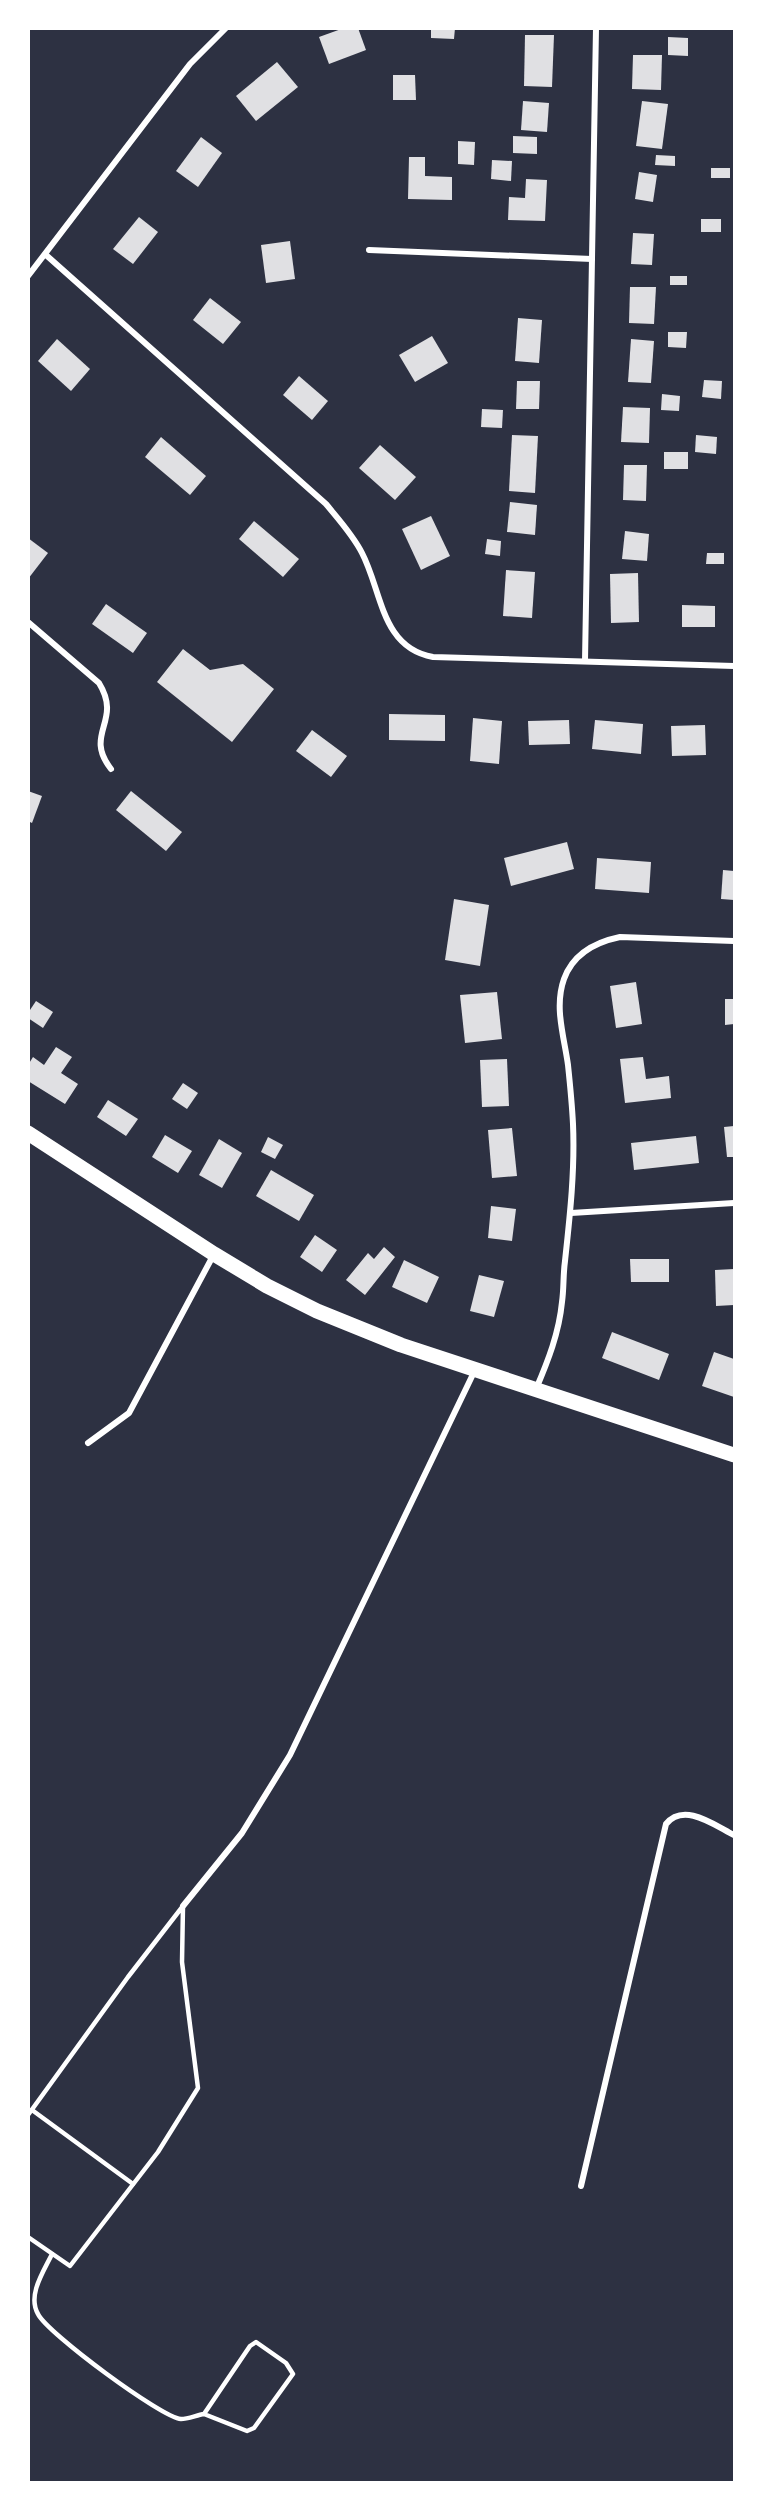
<svg xmlns="http://www.w3.org/2000/svg" width="763" height="2511" font-family="'Exo 2',sans-serif">
	<style>
		.building { fill: #e0e0e3 }
		.lines { fill: none; stroke-linecap: round; stroke-linejoin: round }
		.service { stroke: #fff; stroke-width: 4.5 }
		.minor { stroke: #fff; stroke-width: 6 }
		.primary { stroke: #fff; stroke-width: 15 }
	</style>
	<rect width="100%" height="100%" fill="#2d3142"/>
	<g class="building">
		<polygon points="344,28 358,28 366,50 329,64 319,37"/>
		<polygon points="431,28 455,28 454,39 431,38"/>
		<polygon points="525,35 554,35 552,87 524,86"/>
		<polygon points="668,37 688,38 688,56 668,55"/>
		<polygon points="633,55 662,55 661,90 632,89"/>
		<polygon points="277,62 298,87 256,121 236,96"/>
		<polygon points="393,75 415,75 416,100 393,100"/>
		<polygon points="523,101 549,103 547,132 521,130"/>
		<polygon points="642,101 668,104 662,149 636,146"/>
		<polygon points="513,136 537,137 537,154 513,153"/>
		<polygon points="201,137 222,153 198,187 176,171"/>
		<polygon points="458,141 475,142 474,165 458,164"/>
		<polygon points="656,155 675,156 675,166 655,165"/>
		<polygon points="409,157 425,157 425,176 452,177 452,200 408,199"/>
		<polygon points="492,160 512,161 511,181 491,179"/>
		<rect x="711" y="168" width="19" height="10"/>
		<polygon points="639,172 657,175 653,202 635,199"/>
		<polygon points="526,179 547,180 545,221 508,220 509,197 525,198"/>
		<polygon points="139,217 158,232 133,264 113,249"/>
		<rect x="701" y="219" width="20" height="13"/>
		<polygon points="633,233 654,234 652,265 631,264"/>
		<polygon points="290,241 295,279 266,283 261,245"/>
		<rect x="670" y="276" width="17" height="9"/>
		<polygon points="630,287 656,287 654,324 629,323"/>
		<polygon points="210,298 241,322 223,344 193,320"/>
		<polygon points="518,318 542,320 539,363 515,361"/>
		<polygon points="668,332 687,332 686,348 668,347"/>
		<polygon points="432,336 448,363 415,382 399,355"/>
		<polygon points="57,339 90,369 71,391 38,361"/>
		<polygon points="631,339 654,341 651,383 628,382"/>
		<polygon points="299,376 328,401 312,420 283,395"/>
		<polygon points="704,380 722,381 721,399 702,397"/>
		<polygon points="517,381 540,381 539,409 516,409"/>
		<polygon points="662,394 680,396 679,411 661,410"/>
		<polygon points="623,407 650,408 649,443 621,442"/>
		<polygon points="482,409 503,410 502,428 481,427"/>
		<polygon points="512,435 538,436 535,493 509,491"/>
		<polygon points="696,435 717,437 716,454 695,452"/>
		<polygon points="161,437 206,476 190,495 145,457"/>
		<polygon points="380,445 416,477 395,500 359,468"/>
		<rect x="664" y="452" width="24" height="17"/>
		<polygon points="624,465 647,465 646,501 623,500"/>
		<polygon points="510,502 537,505 535,535 507,532"/>
		<polygon points="431,516 450,556 421,570 402,529"/>
		<polygon points="254,521 299,559 283,577 239,539"/>
		<polygon points="625,531 649,534 647,561 622,559"/>
		<polygon points="28,538 48,553 28,579"/>
		<polygon points="487,539 501,541 500,556 485,554"/>
		<polygon points="707,553 724,553 724,564 706,564"/>
		<polygon points="506,570 535,572 532,618 503,616"/>
		<polygon points="638,573 639,622 611,623 610,574"/>
		<polygon points="106,604 147,633 133,653 92,624"/>
		<polygon points="682,605 715,606 715,627 682,627"/>
		<polygon points="183,649 210,670 243,664 274,689 232,742 157,682"/>
		<polygon points="389,714 445,715 445,741 389,740"/>
		<polygon points="473,718 502,721 499,764 470,761"/>
		<polygon points="569,720 570,744 529,745 528,721"/>
		<polygon points="595,720 643,724 641,754 592,749"/>
		<polygon points="705,725 706,755 672,756 671,726"/>
		<polygon points="312,730 347,756 331,777 296,751"/>
		<polygon points="28,791 42,796 32,823 28,821"/>
		<polygon points="131,791 182,832 166,851 116,810"/>
		<polygon points="567,842 574,869 511,886 504,858"/>
		<polygon points="597,858 651,862 649,893 595,889"/>
		<polygon points="723,870 734,871 734,900 721,899"/>
		<polygon points="454,899 489,905 480,966 445,960"/>
		<polygon points="636,982 642,1024 616,1028 610,986"/>
		<polygon points="497,992 502,1039 465,1043 460,995"/>
		<polygon points="725,999 734,999 734,1024 725,1025"/>
		<polygon points="36,1001 53,1012 43,1028 28,1018 28,1013"/>
		<polygon points="56,1047 72,1057 61,1073 78,1084 65,1104 28,1081 28,1065 33,1057 44,1065"/>
		<polygon points="643,1057 646,1079 669,1076 671,1098 625,1103 620,1059"/>
		<polygon points="507,1059 509,1106 482,1107 480,1060"/>
		<polygon points="183,1083 198,1093 187,1109 172,1099"/>
		<polygon points="108,1100 138,1119 126,1136 97,1117"/>
		<polygon points="734,1126 734,1157 727,1157 724,1127"/>
		<polygon points="512,1128 517,1176 492,1178 488,1130"/>
		<polygon points="165,1135 192,1151 178,1173 152,1157"/>
		<polygon points="696,1136 699,1163 634,1170 631,1143"/>
		<polygon points="268,1137 283,1145 275,1159 261,1152"/>
		<polygon points="219,1139 242,1153 222,1188 199,1175"/>
		<polygon points="271,1170 314,1195 299,1221 256,1196"/>
		<polygon points="491,1206 516,1209 512,1241 488,1238"/>
		<polygon points="315,1235 337,1250 322,1272 300,1257"/>
		<polygon points="384,1247 395,1257 365,1295 346,1280 368,1253 374,1259"/>
		<polygon points="630,1259 669,1259 669,1282 631,1282"/>
		<polygon points="404,1260 439,1277 427,1303 392,1287"/>
		<polygon points="734,1269 734,1305 716,1306 715,1270"/>
		<polygon points="479,1275 504,1281 494,1317 470,1311"/>
		<polygon points="612,1332 669,1354 659,1380 602,1358"/>
		<polygon points="714,1352 734,1359 734,1397 702,1386"/>
	</g>
	<g class="lines">
		<g class="service">
			<polyline points="32,2110 133,2184"/>
			<polyline points="28,2115 128,1977 183,1906 182,1962 198,2088 158,2152 70,2266 28,2237"/>
			<path d="M52 2254C44 2271 27 2295 38 2314 47 2333 162 2418 181 2419 188 2419 197 2415 204 2414L250 2346 256 2342 286 2363 293 2374 254 2428 247 2431 204 2414"/>
		</g>
		<g class="minor">
			<polyline points="369,250 592,259"/>
			<path d="M46 255 326 504C339 520 353 535 362 553 382 591 381 648 433 657L734 666"/>
			<polyline points="28,276 190,64 226,28"/>
			<path d="M28 622 99 683C123 722 83 733 111 769"/>
			<polyline points="585,661 596,28"/>
			<polyline points="571,1213 734,1203"/>
			<path d="M536 1389C548 1361 559 1333 562 1302 564 1288 563 1275 565 1261 570 1215 575 1170 573 1124 572 1104 570 1084 568 1065 564 1036 554 1007 564 979 573 954 596 942 620 937L734 941"/>
			<polyline points="88,1443 129,1413 214,1254"/>
			<polyline points="183,1906 242,1833 290,1755 475,1370"/>
			<path d="M581 2186 666 1824C684 1802 714 1825 734 1835"/>
		</g>
		<polyline class="primary" points="28,1133 214,1254 267,1286 317,1311 401,1345 734,1455"/>
	</g>
	<rect width="763" height="2511" fill="none" stroke="#ffffff" stroke-width="60"/>
</svg>
